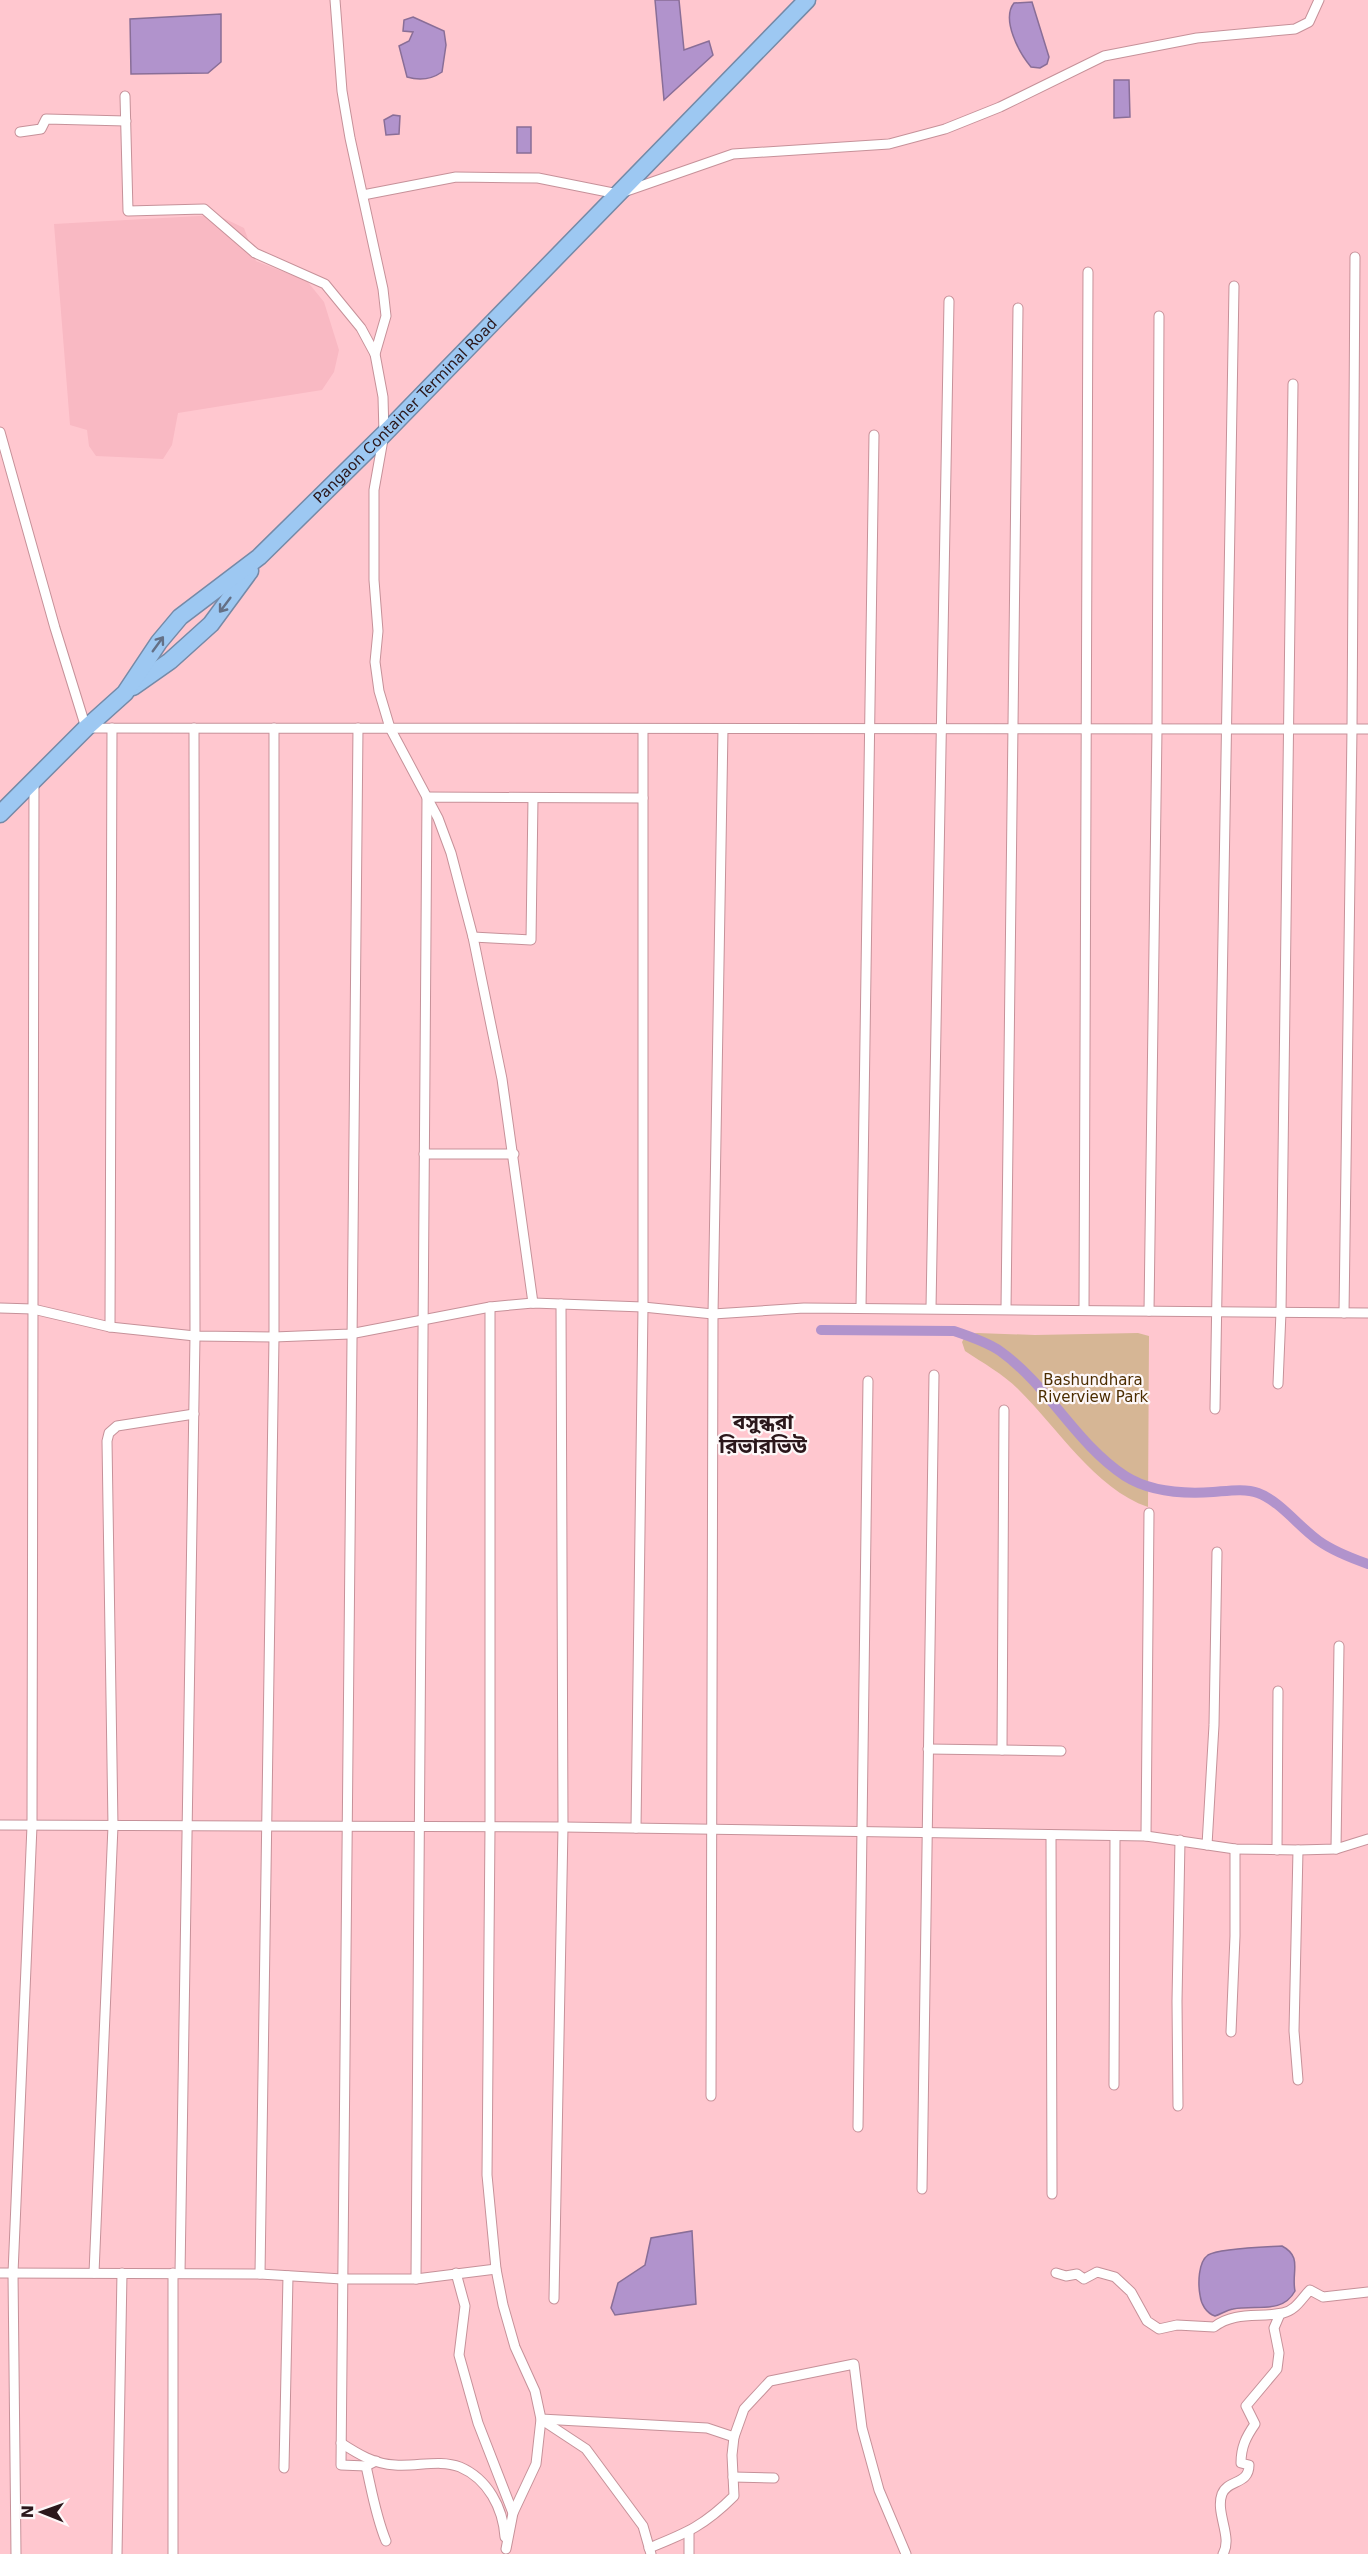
<svg xmlns="http://www.w3.org/2000/svg" width="1368" height="2554" font-family="'DejaVu Sans','Noto Sans Bengali',sans-serif">
	<style>
		.built { fill: #f9b9c3 }
		.green { fill: #d6b695 }
		.water { fill: #b193cc; stroke: #896e97; stroke-width: 1.5 }
		.lines { fill: none; stroke-linecap: round; stroke-linejoin: round }
		.canal { stroke: #b193cc; stroke-width: 10 }
		.street-casing { stroke: #c69199; stroke-width: 11 }
		.highway-casing { stroke: #758aa7; stroke-width: 19 }
		.street { stroke: #fff; stroke-width: 9 }
		.highway { stroke: #9dc8f2; stroke-width: 16 }
		.oneway { stroke: #647086 }
		.labels { text-anchor: middle; stroke-width: 4.5; stroke-linejoin: round; paint-order: stroke }
		.street-label { font-size: 15px; fill: #2b171b; stroke: #fdf7f8 }
		.park-label { font-size: 15px; fill: #4c2d01; stroke: #fdf7f8 }
		.district-label { font-size: 21px; font-weight: bold; fill: #2b171b; stroke: #fdf7f8 }
	</style>
	<rect width="100%" height="100%" fill="#ffc7cf"/>
	<polygon class="built" points="217,215 244,228 256,261 307,281 324,302 339,350 334,372 322,390 178,413 172,445 163,459 96,456 89,446 87,430 70,425 54,224"/>
	<path class="green" d="M977 1333 1035 1335 1138 1333 1149 1336 1148 1507C1095 1489 1057 1427 1018 1389 1003 1374 983 1363 965 1351L962 1342 966 1335Z"/>
	<g class="water">
		<polygon points="655,0 679,0 684,50 709,41 713,55 664,100"/>
		<path d="M1032 2 1049 57 1047 64 1040 68 1031 67C1019 53 1001 19 1014 3Z"/>
		<polygon points="221,14 221,62 208,73 131,74 130,19"/>
		<path d="M413 17 444 31 446 45 442 72C432 79 420 81 407 77L399 46 409 41 413 32 403 31 404 20Z"/>
		<polygon points="1114,80 1129,80 1130,117 1114,118"/>
		<polygon points="393,115 400,116 399,134 386,135 384,120"/>
		<rect x="517" y="127" width="14" height="26"/>
		<polygon points="692,2231 696,2304 615,2315 611,2308 618,2283 645,2265 651,2238"/>
		<path d="M1282 2246C1303 2257 1291 2272 1295 2291 1282 2315 1255 2304 1233 2309 1227 2310 1221 2314 1215 2316 1206 2313 1201 2304 1200 2295 1198 2284 1198 2262 1208 2255 1220 2248 1267 2247 1282 2246Z"/>
	</g>
	<g class="lines">
		<path class="canal" d="M821 1330 954 1331C969 1336 987 1342 1000 1351 1049 1386 1075 1443 1125 1476 1150 1492 1184 1494 1213 1492 1227 1491 1245 1488 1258 1493 1280 1501 1299 1527 1319 1541 1333 1551 1351 1558 1368 1564"/>
		<defs>
			<g id="street">
				<polyline points="335,0 342,91 350,138 383,289 386,316 375,354 383,397 384,434 374,490 374,580 378,631 375,662 379,691 390,728 438,818 451,853 473,937 502,1079 533,1303"/>
				<polyline points="125,96 128,211 204,209 255,253 325,284 361,328 375,354"/>
				<polyline points="20,132 41,129 46,119 126,121"/>
				<polyline points="363,195 456,177 538,178 618,194 733,154 889,144 945,129 1000,107 1104,56 1197,38 1295,29 1309,22 1319,0"/>
				<polyline points="0,432 55,628 86,728 1368,729"/>
				<polyline points="358,728 341,2465 366,2466 376,2461"/>
				<polyline points="473,937 531,940 533,798"/>
				<polyline points="424,1154 514,1154"/>
				<polyline points="490,1307 490,1827 487,2175 496,2269 503,2305 515,2347 535,2391 541,2419 536,2464 513,2513 506,2549"/>
				<polyline points="0,1308 33,1309 110,1327 195,1336 274,1337 350,1334 490,1307 533,1303 643,1307 713,1314 804,1308 1368,1313"/>
				<polyline points="861,1308 874,435"/>
				<polyline points="931,1308 949,301"/>
				<polyline points="1006,1309 1018,308"/>
				<polyline points="1084,1310 1088,272"/>
				<polyline points="1149,1311 1157,729 1159,316"/>
				<polyline points="1344,1313 1352,729 1355,257"/>
				<polyline points="110,1327 112,728"/>
				<polyline points="1278,1384 1281,1312 1293,384"/>
				<polyline points="1215,1409 1234,286"/>
				<polyline points="928,1749 1061,1751"/>
				<polyline points="1002,1750 1004,1410"/>
				<polyline points="0,1825 563,1827 1146,1836 1235,1849 1298,1850 1336,1849 1368,1839"/>
				<polyline points="636,1828 643,1307 643,729"/>
				<polyline points="1051,1835 1052,2194"/>
				<polyline points="1146,1836 1149,1513"/>
				<polyline points="1207,1845 1214,1725 1217,1552"/>
				<polyline points="1336,1849 1339,1646"/>
				<polyline points="1277,1850 1278,1691"/>
				<polyline points="1298,1850 1294,2031 1298,2080"/>
				<polyline points="1231,2032 1235,1936 1235,1849"/>
				<polyline points="1114,2085 1115,1836"/>
				<polyline points="711,2096 713,1314 723,729"/>
				<polyline points="1178,2106 1177,2001 1180,1840"/>
				<polyline points="858,2127 868,1381"/>
				<polyline points="922,2189 934,1375"/>
				<polyline points="0,2273 260,2274 342,2279 416,2279 496,2269"/>
				<polyline points="94,2273 113,1826 107,1441 109,1433 117,1426 194,1414"/>
				<polyline points="180,2273 195,1336 194,728"/>
				<polyline points="456,2273 465,2306 459,2355 478,2423 513,2513"/>
				<path d="M1056 2273 1066 2276 1077 2274 1084 2279 1097 2272 1115 2277 1131 2292 1147 2321 1159 2329 1177 2325 1214 2327C1235 2311 1259 2318 1283 2313 1296 2310 1301 2299 1310 2290L1323 2297 1368 2292"/>
				<polyline points="260,2274 274,1337 274,728"/>
				<polyline points="416,2279 427,797 643,798"/>
				<polyline points="554,2299 563,1827 561,1304"/>
				<polyline points="541,2419 707,2428 734,2437 744,2409 770,2381 854,2364 862,2428 879,2490 906,2554"/>
				<polyline points="542,2420 586,2449 643,2526 651,2554"/>
				<path d="M341 2443C358 2454 374 2464 395 2465 416 2467 440 2459 460 2467 488 2479 503 2508 505 2537"/>
				<path d="M366 2466C372 2492 376 2517 386 2541"/>
				<polyline points="284,2468 288,2276"/>
				<polyline points="733,2477 774,2478"/>
				<polyline points="689,2532 689,2554"/>
				<path d="M649 2548C687 2533 705 2525 734 2496L732 2455 734 2437"/>
				<polyline points="16,2554 13,2273 32,1826 34,782"/>
				<polyline points="117,2554 122,2273"/>
				<polyline points="173,2554 173,2273"/>
				<path d="M1223 2554C1233 2537 1215 2513 1222 2494 1228 2479 1249 2485 1249 2465L1241 2463C1241 2447 1246 2437 1255 2424L1246 2406 1277 2369 1279 2353 1274 2328 1280 2314"/>
			</g>
			<g id="highway">
				<polyline points="133,687 170,661 211,624 250,571"/>
				<path id="s1" d="M0 814 86 728 125 693 159 642 180 617 259 557 384 434 807 0"/>
			</g>
		</defs>
		<use href="#street" class="street-casing"/>
		<use href="#highway" class="highway-casing"/>
		<use href="#street" class="street"/>
		<use href="#highway" class="highway"/>
	</g>
	<defs><path id="oneway-shaft" d="M-6 0H5M1.5-3L5.5 0L1.5 3" fill="none" stroke-width="1.6" stroke-linecap="round" stroke-linejoin="round" transform="scale(1.5)"/></defs>
	<g class="oneway">
		<use href="#oneway-shaft" transform="translate(225 605) rotate(127)"/>
		<use href="#oneway-shaft" transform="translate(158 644) rotate(-54)"/>
	</g>
	<g class="labels">
		<g class="street-label">
			<text dy="5" stroke="none"><textPath href="#s1" startOffset="574">Pangaon Container Terminal Road</textPath></text>
		</g>
		<g class="park-label">
			<text x="1093" y="1385">Bashundhara<tspan x="1093" dy="17">Riverview Park</tspan></text>
		</g>
		<g class="district-label">
			<text x="763" y="1429">বসুন্ধরা<tspan x="763" dy="24">রিভারভিউ</tspan></text>
		</g>
	</g>
	<g transform="translate(42 2512) rotate(271)" stroke="#fdf7f8" stroke-width="4.5" paint-order="stroke">
	<path d="M0-4.5L10 22L0 15L-10 22Z" fill="#2b171b"/>
	<text y="-9" font-size="16" font-weight="bold" text-anchor="middle" fill="#2b171b">N</text>
	</g>
</svg>
